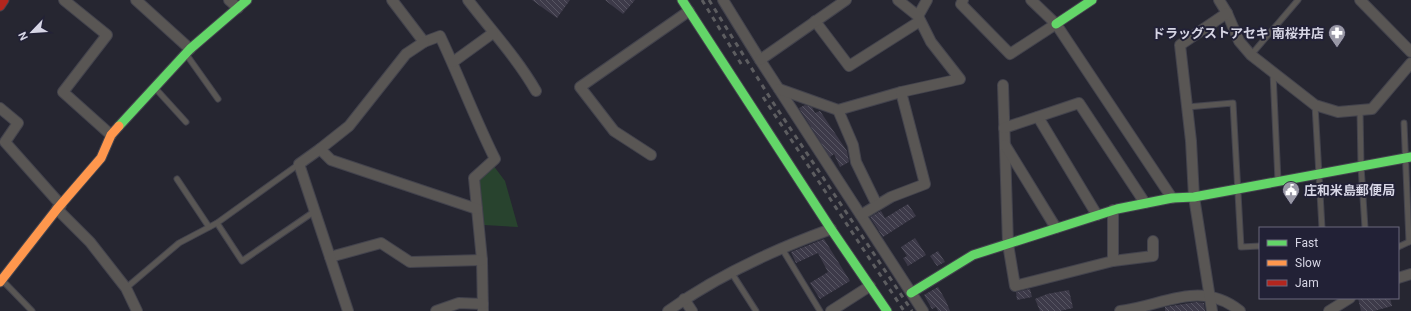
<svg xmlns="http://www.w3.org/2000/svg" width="1411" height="311" font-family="Roboto,'Noto Sans JP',sans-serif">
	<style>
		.park { fill: #28432e }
		.building { fill: url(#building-back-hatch) }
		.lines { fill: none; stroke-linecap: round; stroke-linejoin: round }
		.lane-casing { stroke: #43434d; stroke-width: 7 }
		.street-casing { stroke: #43434d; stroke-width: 12 }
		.fast-casing { stroke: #43434d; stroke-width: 11 }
		.slow-casing { stroke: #43434d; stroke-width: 11 }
		.jam-casing { stroke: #43434d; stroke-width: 11 }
		.lane { stroke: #595654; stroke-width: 5 }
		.street { stroke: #595654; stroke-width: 10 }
		.fast { stroke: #63d668; stroke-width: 9 }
		.slow { stroke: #ff974d; stroke-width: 9 }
		.jam { stroke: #b3261e; stroke-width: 9 }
		.rail { stroke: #5d5d60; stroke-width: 3; stroke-dasharray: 5 5; stroke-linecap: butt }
		.labels { text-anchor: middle; stroke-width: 4; stroke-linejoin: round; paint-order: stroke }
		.poi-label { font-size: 13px; font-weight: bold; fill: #d7d6e5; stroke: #222136; text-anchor: end }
	</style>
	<defs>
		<pattern id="building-back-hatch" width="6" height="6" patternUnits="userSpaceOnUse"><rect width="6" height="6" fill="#3d3a49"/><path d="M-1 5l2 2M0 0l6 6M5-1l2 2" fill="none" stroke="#585663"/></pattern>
	</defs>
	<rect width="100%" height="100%" fill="#262631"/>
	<polygon class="park" points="493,165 505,181 518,227 484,225 477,179"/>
	<g class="building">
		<polygon points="532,0 570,0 557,18"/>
		<polygon points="605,0 635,0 623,14"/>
		<polygon points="805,105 812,107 815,113 820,111 847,151 849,162 840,167 834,154 830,157 799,108"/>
		<polygon points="908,204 916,216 883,237 870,217 881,211 885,218"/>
		<polygon points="915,238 926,255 908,266 903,258 907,256 901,247"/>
		<polygon points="824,239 850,281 820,299 810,283 828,272 818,253 796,263 791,252"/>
		<polygon points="938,251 945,262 937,266 930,256"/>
		<polygon points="938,287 946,301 950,311 938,311 936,307 932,309 924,295"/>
		<polygon points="1030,289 1032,297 1017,300 1016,292"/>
		<polygon points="1069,290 1073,308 1060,311 1040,311 1035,299 1047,294"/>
		<polygon points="1358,298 1390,298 1392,306 1374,311 1361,311"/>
		<polygon points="1196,302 1204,303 1205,311 1165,311 1165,307"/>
	</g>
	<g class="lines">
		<defs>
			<g id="lane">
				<polyline points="186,54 218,99"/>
				<polyline points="1251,55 1298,0"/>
				<polyline points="1273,73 1278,181"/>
				<polyline points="156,89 186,122"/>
				<polyline points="1315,105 1322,228"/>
				<polyline points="1187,107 1233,103 1241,247 1260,246"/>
				<polyline points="1360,110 1361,166 1365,228"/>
				<polyline points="1404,123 1409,242"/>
				<polyline points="299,164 217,223 242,261 315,211"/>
				<polyline points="177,179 209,227"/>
				<polyline points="781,247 820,311"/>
				<polyline points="1398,247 1411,241"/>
				<polyline points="731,272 756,311"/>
				<polyline points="3,281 32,311"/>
				<polyline points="126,288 179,243 217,223"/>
			</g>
			<g id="street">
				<polyline points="64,0 107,35 63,92 111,135"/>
				<polyline points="136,0 190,49"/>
				<polyline points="229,0 238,8"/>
				<path d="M392 0 424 42 440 36C459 76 475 119 495 159L474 178 482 260 483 311"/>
				<path d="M468 0C491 30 517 58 536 91"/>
				<polyline points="723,0 760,60 923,311"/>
				<polyline points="963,0 961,4 1010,54 1056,24"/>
				<polyline points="1031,0 1056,24 1172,198"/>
				<polyline points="1219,0 1227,13 1239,41 1251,55 1315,105 1338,112 1372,109 1411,63"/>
				<polyline points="1360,0 1411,52"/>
				<polyline points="918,16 927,0"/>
				<polyline points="815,21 849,66 920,21"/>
				<polyline points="760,60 846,0"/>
				<polyline points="453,62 493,33"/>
				<polyline points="1003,85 1008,244 1015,286 1113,261 1153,256 1153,241"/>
				<polyline points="779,89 838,110 901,92"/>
				<polyline points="0,108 18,123 5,142 61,205"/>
				<polyline points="838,110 853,145 856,162 877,205"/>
				<polyline points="1038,117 1097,215"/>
				<polyline points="1004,128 1079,103 1145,203"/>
				<polyline points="1005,145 1056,228"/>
				<polyline points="320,149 349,126 406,54 424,42"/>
				<polyline points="651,155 614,131 580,87 689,11"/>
				<polyline points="57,209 90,242 126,288 137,311"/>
				<polyline points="861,215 891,197 925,184 901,92 960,79 931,42 918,16 898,0"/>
				<polyline points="330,257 381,243 410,262 482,260"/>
				<polyline points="1113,261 1113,210"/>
				<polyline points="1398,278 1411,274"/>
				<polyline points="684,299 692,311"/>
				<polyline points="348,311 299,164 320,149 331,160 477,209"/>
				<polyline points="436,311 459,303 483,304"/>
				<path d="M668 311C718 275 773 250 831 229"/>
				<polyline points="831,311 870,286"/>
				<path d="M1120 311C1163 306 1200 279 1240 311"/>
				<polyline points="1212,311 1194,197 1191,141 1180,45 1227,13"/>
				<polyline points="1329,311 1350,298"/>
			</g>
			<g id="fast">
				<polyline points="682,0 831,229 887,311"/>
				<polyline points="1056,24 1092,0"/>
				<polyline points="119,126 190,49 247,0"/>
				<polyline points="911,293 973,255 1117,209 1172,198 1194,197 1411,157"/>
			</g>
			<polyline id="slow" points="0,282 57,209 101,158 111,135 119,126"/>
			<polyline id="jam" points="0,6 4,0"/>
		</defs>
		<use href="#lane" class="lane-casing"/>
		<use href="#street" class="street-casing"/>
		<use href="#fast" class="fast-casing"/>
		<use href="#slow" class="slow-casing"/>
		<use href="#jam" class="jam-casing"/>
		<use href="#lane" class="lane"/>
		<use href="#street" class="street"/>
		<use href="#fast" class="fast"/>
		<use href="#slow" class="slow"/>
		<use href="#jam" class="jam"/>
		<g class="rail">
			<polyline points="702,0 743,67"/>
			<polyline points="709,0 772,101 912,311"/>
			<polyline points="763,97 904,311"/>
		</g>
	</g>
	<defs>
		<symbol id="pharmacy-pin" viewBox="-11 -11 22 30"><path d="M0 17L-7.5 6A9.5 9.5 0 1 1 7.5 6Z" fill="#9998a6" stroke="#222136"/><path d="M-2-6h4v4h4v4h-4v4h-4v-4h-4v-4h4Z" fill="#fff"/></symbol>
		<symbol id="civic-pin" viewBox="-11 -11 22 30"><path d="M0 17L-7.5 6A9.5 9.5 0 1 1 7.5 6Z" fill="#9998a6" stroke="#222136"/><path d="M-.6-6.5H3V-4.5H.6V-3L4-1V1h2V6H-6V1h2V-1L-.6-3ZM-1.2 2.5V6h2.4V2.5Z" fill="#fff"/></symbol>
	</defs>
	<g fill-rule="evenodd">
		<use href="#pharmacy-pin" x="1327" y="23" width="20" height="27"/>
		<use href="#civic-pin" x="1281" y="180" width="20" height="27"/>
	</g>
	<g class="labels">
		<g class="poi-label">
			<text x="1324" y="38">ドラッグストアセキ 南桜井店</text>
			<text x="1304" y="195" text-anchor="start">庄和米島郵便局</text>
		</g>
	</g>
	<rect x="1259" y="227" width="140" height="72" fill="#222136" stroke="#6a697c"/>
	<rect x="1267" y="240" width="20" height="6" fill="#63d668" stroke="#6a697c"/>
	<text x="1295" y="247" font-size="12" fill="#d7d6e5">Fast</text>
	<rect x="1267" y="260" width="20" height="6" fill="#ff974d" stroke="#6a697c"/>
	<text x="1295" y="267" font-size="12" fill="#d7d6e5">Slow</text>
	<rect x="1267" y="280" width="20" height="6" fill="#b3261e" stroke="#6a697c"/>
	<text x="1295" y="287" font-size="12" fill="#d7d6e5">Jam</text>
	<g transform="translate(32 32) rotate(245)" stroke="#222136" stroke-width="3" paint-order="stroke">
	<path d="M0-3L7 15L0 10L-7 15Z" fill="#d7d6e5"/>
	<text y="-6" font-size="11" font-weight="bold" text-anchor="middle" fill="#d7d6e5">N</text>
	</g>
</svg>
